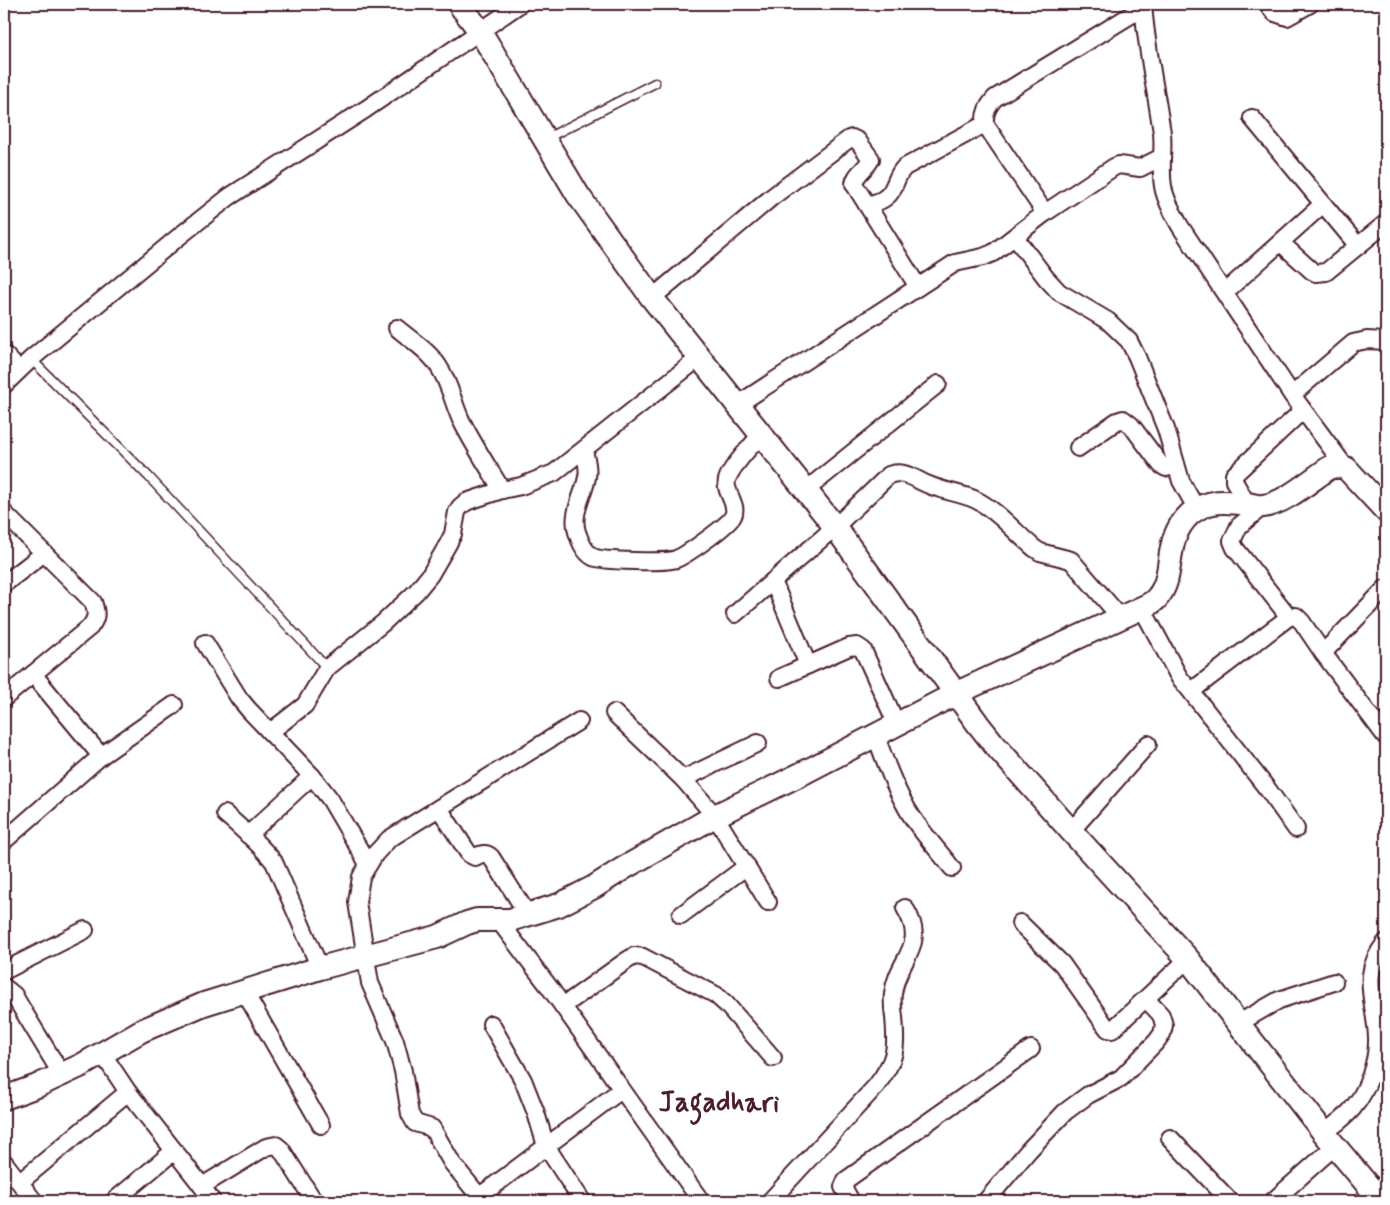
<svg xmlns="http://www.w3.org/2000/svg" width="1390" height="1205" font-family="Mynerve,sans-serif">
	<style>
		.lines { fill: none; stroke-linecap: round; stroke-linejoin: round }
		.lane-casing { stroke: #4a1f2b; stroke-width: 11 }
		.street-casing { stroke: #4a1f2b; stroke-width: 20 }
		.secondary-casing { stroke: #4a1f2b; stroke-width: 26 }
		.lane { stroke: #fff; stroke-width: 8 }
		.street { stroke: #fff; stroke-width: 16 }
		.secondary { stroke: #fff; stroke-width: 22 }
		.labels { text-anchor: middle; stroke-width: 4; stroke-linejoin: round; paint-order: stroke }
		.town-label { font-size: 28px; font-weight: bold; fill: #4a1f2b; stroke: #fff }
	</style>
	<rect width="100%" height="100%" fill="#fff"/>
	<filter id="ink" filterUnits="userSpaceOnUse"><feTurbulence type="fractalNoise" baseFrequency=".02" numOctaves="2"/><feDisplacementMap in="SourceGraphic" scale="10" xChannelSelector="R" yChannelSelector="G"/><feConvolveMatrix kernelMatrix="1 2 1 2 8 2 1 2 1" color-interpolation-filters="sRGB"/></filter>
	<g filter="url(#ink)">
		<g class="lines">
			<defs>
				<g id="lane">
					<polyline points="547,138 655,83"/>
					<polyline points="31,359 148,476 327,668"/>
				</g>
				<g id="street">
					<path d="M1143 4C1146 47 1156 90 1162 133 1164 152 1159 172 1164 191 1167 203 1174 215 1180 226L1292 395 1346 468"/>
					<polyline points="1267,4 1275,13 1287,17 1310,4"/>
					<polyline points="1252,118 1358,246"/>
					<path d="M867 205C873 203 881 202 886 197 896 190 895 175 905 167L985 124"/>
					<path d="M1045 213 985 124C984 113 988 106 995 98L1144 7"/>
					<polyline points="1015,237 1046,278 1059,292 1108,321 1129,341 1137,357 1166,429 1181,481 1197,510"/>
					<polyline points="1281,243 1312,271 1316,273 1326,272 1386,223"/>
					<polyline points="1225,292 1323,204"/>
					<path d="M652 298 772 197 849 139 852 138 858 141 871 159C867 168 855 174 854 184L918 287"/>
					<path d="M397 328C411 340 429 351 439 367 450 384 453 403 461 420 473 444 488 467 502 490"/>
					<polyline points="4,354 19,370"/>
					<polyline points="4,385 31,359 181,235 229,197 366,109 520,4"/>
					<polyline points="1292,395 1353,343 1367,340 1386,341"/>
					<polyline points="737,405 955,263 983,257 993,253 1045,213 1114,167 1119,165 1140,168 1162,157"/>
					<polyline points="1078,448 1117,421 1123,419 1131,425 1161,465 1166,468 1176,466"/>
					<path d="M584 451C586 459 589 468 587 477 584 495 571 513 577 532 580 541 584 552 593 557 601 561 667 563 676 559 685 556 729 525 733 516 739 505 724 492 727 480 731 466 752 446 761 434"/>
					<polyline points="806,490 938,384"/>
					<polyline points="1247,504 1234,481 1234,475 1303,410"/>
					<polyline points="1262,507 1239,526 1232,541 1235,548 1289,617"/>
					<path d="M4 513 93 602C97 613 97 618 90 627L4 698"/>
					<polyline points="773,581 808,665"/>
					<polyline points="4,584 44,553"/>
					<polyline points="1142,608 1179,677 1193,694"/>
					<path d="M735 614 835 527 889 475C904 469 916 480 929 485 943 491 959 493 974 499 996 509 1015 532 1034 548L1040 552 1071 560 1120 617"/>
					<polyline points="205,643 239,698 249,710 312,776 330,799 368,864"/>
					<polyline points="1323,653 1386,588"/>
					<polyline points="33,674 101,756"/>
					<polyline points="779,678 849,647 857,646 863,650 897,725"/>
					<polyline points="614,713 683,779 715,816 768,902"/>
					<polyline points="270,732 305,705 327,668 383,623 416,592 430,575 448,544 453,534 457,512 460,507 466,502 502,490 521,486 554,473 699,358"/>
					<path d="M876 736C884 758 892 782 904 803 916 827 936 847 952 868"/>
					<polyline points="683,779 758,743"/>
					<path d="M439 808 469 854 475 857C481 854 486 852 491 857L528 915"/>
					<path d="M225 814C242 829 260 844 274 862L320 968"/>
					<polyline points="1296,829 1269,791 1196,698 1193,694 1194,690 1198,686 1289,617 1296,616 1302,622 1323,653 1386,737"/>
					<polyline points="1071,831 1148,744"/>
					<polyline points="248,835 312,776"/>
					<polyline points="4,841 101,756 174,705"/>
					<polyline points="681,915 747,866"/>
					<polyline points="499,921 550,988 701,1201"/>
					<polyline points="1020,923 1062,964 1105,1025 1108,1029 1112,1030 1188,959"/>
					<polyline points="4,971 85,930"/>
					<polyline points="4,987 14,995 19,1004 62,1075"/>
					<polyline points="244,991 321,1125"/>
					<polyline points="563,1006 626,961 634,956 643,957 716,995 726,1004 773,1058"/>
					<polyline points="1239,1023 1279,1000 1334,982"/>
					<polyline points="491,1024 523,1080 536,1113 546,1146 582,1201"/>
					<polyline points="102,1053 128,1092 202,1186 212,1201"/>
					<path d="M1324 1133C1334 1125 1345 1118 1353 1108 1368 1090 1378 1060 1377 1037 1375 999 1359 975 1386 942"/>
					<polyline points="1170,1138 1230,1201"/>
					<polyline points="4,1162 34,1201"/>
					<polyline points="20,1182 128,1092"/>
					<polyline points="202,1186 266,1147 276,1145 281,1149 314,1201"/>
					<polyline points="1375,1193 1386,1183"/>
					<polyline points="480,1196 621,1090"/>
					<polyline points="114,1201 174,1151"/>
					<polyline points="483,1201 452,1163 432,1128 415,1123 410,1114 403,1071 395,1041 370,983 357,902 361,877 375,854 389,839 579,721"/>
					<path d="M770 1201 876 1086C896 1060 897 1049 894 1017 893 1010 892 1002 893 994 897 958 929 947 905 908"/>
					<polyline points="851,1201 843,1187 846,1180 1031,1049"/>
					<polyline points="986,1201 1029,1150 1065,1112 1088,1095 1121,1078 1156,1042 1162,1034 1164,1025 1161,1015 1146,999"/>
					<polyline points="1273,1201 1335,1146"/>
				</g>
				<g id="secondary">
					<polyline points="459,4 480,31 578,195 652,298 835,527 978,724 993,743 1071,831 1188,959 1324,1133 1381,1201"/>
					<path d="M4 1098 37 1086 82 1065 141 1031 204 1004 320 968 437 937 467 923 477 920H510L559 905 594 887 624 868 715 816 805 772 957 693 1148 605C1151 603 1155 601 1157 598 1177 576 1161 541 1190 514 1208 499 1226 501 1248 504 1253 505 1258 507 1263 506 1284 504 1311 480 1329 468L1334 466 1346 468 1386 511"/>
				</g>
			</defs>
			<use href="#lane" class="lane-casing"/>
			<use href="#street" class="street-casing"/>
			<use href="#secondary" class="secondary-casing"/>
			<use href="#lane" class="lane"/>
			<use href="#street" class="street"/>
			<use href="#secondary" class="secondary"/>
		</g>
	</g>
	<g class="labels">
		<g class="town-label">
			<text x="719" y="1111">Jagadhari</text>
		</g>
	</g>
	<rect width="1390" height="1205" fill="none" stroke="#fff" stroke-width="20"/>
	<rect x="10" y="10" width="1370" height="1185" fill="none" stroke="#4a1f2b" stroke-width="2" filter="url(#ink)"/>
</svg>
